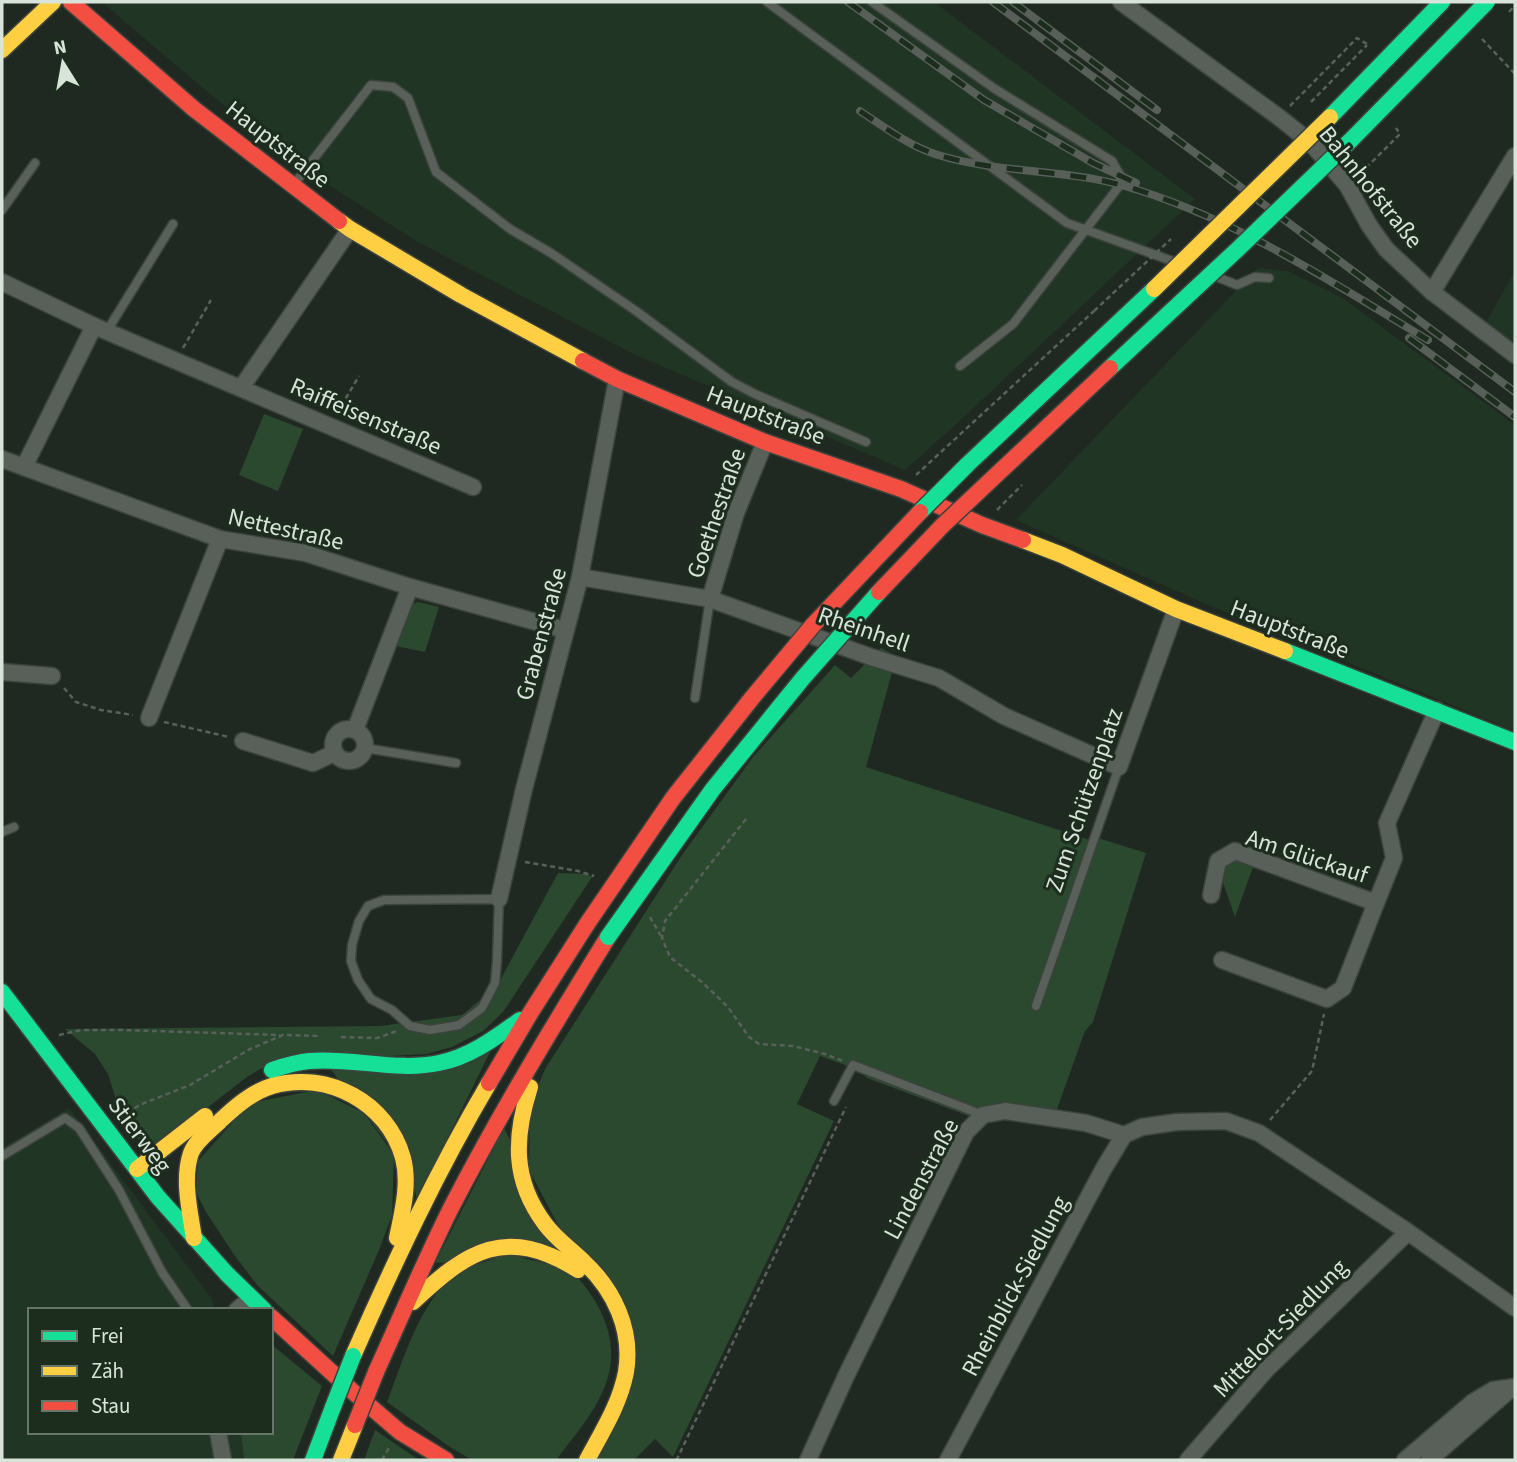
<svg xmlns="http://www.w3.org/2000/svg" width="1517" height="1462" font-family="'Source Sans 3',sans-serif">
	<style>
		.built { fill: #203524 }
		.green { fill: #2a492f }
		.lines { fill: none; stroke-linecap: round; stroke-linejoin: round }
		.lane-casing { stroke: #3b433c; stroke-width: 11 }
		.street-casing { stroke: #3b433c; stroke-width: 19 }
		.fast-casing { stroke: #3b433c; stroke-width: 19 }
		.slow-casing { stroke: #3b433c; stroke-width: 19 }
		.jam-casing { stroke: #3b433c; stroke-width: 19 }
		.path { stroke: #5a605b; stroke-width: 2.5; stroke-dasharray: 5 3.5; stroke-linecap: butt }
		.lane { stroke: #586059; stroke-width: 8 }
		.street { stroke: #586059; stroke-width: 16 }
		.fast { stroke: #16e098; stroke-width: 16 }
		.slow { stroke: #ffcf43; stroke-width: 16 }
		.jam { stroke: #f24e42; stroke-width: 16 }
		.rail-casing { stroke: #575f58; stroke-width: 8 }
		.rail { stroke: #1c2d1e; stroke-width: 5; stroke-dasharray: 16; stroke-linecap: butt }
		.fast-bridge-casing { stroke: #3b433c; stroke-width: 19; stroke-linecap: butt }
		.slow-bridge-casing { stroke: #3b433c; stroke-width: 19; stroke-linecap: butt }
		.jam-bridge-casing { stroke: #3b433c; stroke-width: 19; stroke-linecap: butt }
		.path-bridge { stroke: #5a605b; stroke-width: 2.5; stroke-dasharray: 5 3.5; stroke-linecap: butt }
		.fast-bridge { stroke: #16e098; stroke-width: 16 }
		.slow-bridge { stroke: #ffcf43; stroke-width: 16 }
		.jam-bridge { stroke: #f24e42; stroke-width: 16 }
		.labels { text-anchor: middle; stroke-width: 6; stroke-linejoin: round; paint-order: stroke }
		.street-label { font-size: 24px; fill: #d8e3d9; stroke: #1c2d1e }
	</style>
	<rect width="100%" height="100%" fill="#202921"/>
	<g class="built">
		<polygon points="102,2 934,2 1195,199 964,417 905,470 636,355 418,242 313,175 205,90"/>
		<polygon points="1258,268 1287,271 1344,299 1515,425 1515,731 1204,603 1016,520"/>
		<polygon points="1515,271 1515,350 1484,326"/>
		<polygon points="69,1108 212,1299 215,1310 30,1310 30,1432 241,1432 244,1460 2,1460 2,1148"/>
	</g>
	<g class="green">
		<polygon points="264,414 303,429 278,491 239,475"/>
		<polygon points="418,602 439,607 425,652 396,646 409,606"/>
		<polygon points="881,648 898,657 891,676 866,767 1096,842 1098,838 1146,853 1093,1022 1085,1031 1052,1123 969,1116 867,1078 859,1070 820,1056 797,1104 834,1121 673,1457 655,1439 634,1460 595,1460 632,1341 558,1225 529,1170 530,1105 545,1069 682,855 753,757 835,665 851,678"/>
		<polygon points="1234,858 1254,864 1235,917 1221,877 1226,864"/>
		<polygon points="558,873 587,874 592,877 503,1012 483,1031 452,1047 427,1054 272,1062 247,1077 173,1134 157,1143 143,1143 126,1131 108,1074 95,1054 65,1029 380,1026 462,1015 497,986"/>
		<polygon points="492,1048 417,1200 412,1175 329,1067"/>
		<polygon points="317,1090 364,1113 394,1155 392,1215 379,1250 333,1356 258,1286 235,1256 206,1212 196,1192 198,1161 250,1103"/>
		<polygon points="504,1128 567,1255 435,1263"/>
		<path d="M510 1255C524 1258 538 1262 552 1265 556 1266 563 1267 567 1269 579 1276 592 1295 598 1306 632 1370 594 1411 556 1460H472L450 1447 387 1402C403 1361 420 1299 458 1273 469 1265 496 1259 510 1255Z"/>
		<polygon points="271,1344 322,1386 293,1460 244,1460 241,1432 271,1432"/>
		<polygon points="375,1430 419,1460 364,1460"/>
	</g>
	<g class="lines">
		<defs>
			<g id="lane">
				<polyline points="767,2 1067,223 1175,262"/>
				<polyline points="872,2 995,89 1112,161 1120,175 1120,185 1013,324 960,366"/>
				<polyline points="295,183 371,85 393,87 408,98 436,172 510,229 551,253 636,311 732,382 755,394 866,442"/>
				<polyline points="2,210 35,163"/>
				<polyline points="1217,277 1237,285 1255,277 1269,278"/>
				<polyline points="107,331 173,224"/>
				<polyline points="695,698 710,599"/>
				<polyline points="365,748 456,763"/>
				<polyline points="2,832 14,827"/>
				<polygon points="499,899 497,961 495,983 482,1008 459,1025 430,1030 410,1026 392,1010 371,999 358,980 351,961 352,945 359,921 368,906 384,900"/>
				<polyline points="1036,1006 1119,767"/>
				<polyline points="834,1101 853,1065 983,1115"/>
				<polyline points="2,1156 65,1118 79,1128 119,1190 162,1272 188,1310"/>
			</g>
			<g id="street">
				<polyline points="1121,2 1280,118 1310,142 1347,185 1369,225 1386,249 1432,292 1515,355"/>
				<polyline points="2,282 94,326 473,487"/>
				<polyline points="1432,292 1515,156"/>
				<polyline points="241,388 350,229"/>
				<polyline points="2,459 220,539 305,553 410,587 565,630"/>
				<polyline points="24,467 94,326"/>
				<polyline points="580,577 710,599 871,657 939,678 1004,716 1119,767 1176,609"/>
				<polyline points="710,599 736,513 765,442"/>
				<polyline points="2,672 52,676"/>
				<polyline points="149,718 220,539"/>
				<circle cx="349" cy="745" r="16"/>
				<polyline points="355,730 410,587"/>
				<polyline points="243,741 313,763 334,753"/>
				<polyline points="1211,895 1218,861 1235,851 1376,903 1394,858 1387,823 1437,710"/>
				<polyline points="499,899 524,789 580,577 617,379"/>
				<polyline points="1222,960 1327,999 1343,988 1376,903"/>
				<polyline points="237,1310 251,1298"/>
				<polyline points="218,1432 223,1460"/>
				<polyline points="808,1460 846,1376 966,1132 983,1115 1005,1111 1086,1123 1124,1135 1142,1127 1177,1122 1226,1121 1259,1133 1408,1232 1515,1308"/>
				<polyline points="948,1460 1104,1168 1124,1135"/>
				<polyline points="1188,1460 1266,1370 1408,1232"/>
				<polyline points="1405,1460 1473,1402 1493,1390 1514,1387"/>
				<polyline points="1429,1460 1513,1387"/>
			</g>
			<g id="fast">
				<polyline points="1330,117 1442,2"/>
				<polyline points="1285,651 1515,742"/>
				<polyline points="2,992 158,1197 227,1274 264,1310"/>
				<path d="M272 1070C284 1066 296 1062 309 1061 352 1057 396 1072 439 1063 470 1057 495 1038 520 1020"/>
				<polyline points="313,1460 333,1407"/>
			</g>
			<g id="slow">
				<polyline points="2,50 53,2"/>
				<polyline points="339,221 350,229 461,295 583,361"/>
				<polyline points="1023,540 1062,555 1176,609 1285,651"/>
				<path d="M530 1087C514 1137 512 1180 545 1224 556 1239 571 1249 584 1262 614 1290 633 1330 626 1372 620 1404 602 1432 587 1460"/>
				<polyline points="137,1169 205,1116"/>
				<path d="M194 1238C190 1212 182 1179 191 1153 196 1140 210 1131 220 1121 235 1107 252 1092 272 1086 328 1070 388 1103 403 1158 410 1184 402 1213 397 1238"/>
				<path d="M413 1302C468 1250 506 1225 578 1270"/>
				<path d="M353 1356C394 1263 437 1171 489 1083"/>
				<polyline points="341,1460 355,1425"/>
			</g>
			<g id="jam">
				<polyline points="71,2 194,109 339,221"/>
				<polyline points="583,361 617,379 765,442 901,489 982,525 1023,540"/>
				<polyline points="489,1083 531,1012 587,924"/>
				<polyline points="271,1317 351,1390 400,1432 446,1460"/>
				<path d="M376 1372C401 1317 424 1262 451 1208 499 1115 553 1026 608 937"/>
			</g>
		</defs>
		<use href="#lane" class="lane-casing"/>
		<use href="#street" class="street-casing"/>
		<use href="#fast" class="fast-casing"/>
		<use href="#slow" class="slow-casing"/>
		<use href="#jam" class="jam-casing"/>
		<g class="path">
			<polyline points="1482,39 1515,74"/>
			<polyline points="1290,106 1357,38 1367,44"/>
			<polyline points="1360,174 1400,134 1396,128"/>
			<polyline points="183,348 211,300"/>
			<polyline points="337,413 359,376"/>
			<polyline points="916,475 1094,311"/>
			<polyline points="997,510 1022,485"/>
			<polyline points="64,688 76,702 101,710 133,715"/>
			<polyline points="164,722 229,737"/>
			<polyline points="746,819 665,921 662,938 670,957 703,983 728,1007 749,1037 759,1044 793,1046 825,1054 843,1061"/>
			<polyline points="525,862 578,871 594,876"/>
			<polyline points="650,917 662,938"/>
			<polyline points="59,1035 81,1030 122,1030 280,1035"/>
			<polyline points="341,1037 377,1038 397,1031"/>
			<polyline points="120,1117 125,1113 142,1104 190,1085 250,1049 283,1035 321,1036"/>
			<polyline points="1270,1120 1312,1071 1324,1014"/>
			<polyline points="382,1460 389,1448"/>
			<polyline points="678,1460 677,1459 846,1107"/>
		</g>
		<use href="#lane" class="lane"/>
		<use href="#street" class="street"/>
		<use href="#fast" class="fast"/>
		<use href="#slow" class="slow"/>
		<use href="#jam" class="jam"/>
		<defs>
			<g id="rail">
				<polyline points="848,2 984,100 1093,163 1136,183"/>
				<polyline points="993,2 1515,392"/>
				<polyline points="1013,2 1157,110"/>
				<path d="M860 111C884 127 909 146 938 155 997 173 1061 169 1121 185 1232 216 1330 281 1428 340"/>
				<polyline points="1409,338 1515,417"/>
			</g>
		</defs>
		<use href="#rail" class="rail-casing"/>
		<use href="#rail" class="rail"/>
		<defs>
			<g id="fast-bridge">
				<polyline points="1110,368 1238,249 1351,140 1487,2"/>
				<polyline points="920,512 968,464 1154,289"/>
				<polyline points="608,937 713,789 803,678 879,592"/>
				<polyline points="333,1407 353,1356"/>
			</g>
			<polyline id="slow-bridge" points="1154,289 1330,117"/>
			<g id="jam-bridge">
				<polyline points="879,592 942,526 1110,368"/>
				<polyline points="587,924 673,798 752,698 813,625 920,512"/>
				<polyline points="355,1425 376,1372"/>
			</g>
		</defs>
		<use href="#fast-bridge" class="fast-bridge-casing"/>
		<use href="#slow-bridge" class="slow-bridge-casing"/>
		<use href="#jam-bridge" class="jam-bridge-casing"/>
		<g class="path-bridge">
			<polyline points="1509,12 1515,5"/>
			<polyline points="1311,102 1367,45"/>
			<polyline points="1094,311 1171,239"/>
		</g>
		<use href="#fast-bridge" class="fast-bridge"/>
		<use href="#slow-bridge" class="slow-bridge"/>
		<use href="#jam-bridge" class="jam-bridge"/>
	</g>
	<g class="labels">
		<g class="street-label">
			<text transform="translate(278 144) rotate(38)" y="8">Hauptstraße</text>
			<text transform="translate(1371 187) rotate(51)" y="8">Bahnhofstraße</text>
			<text transform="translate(766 415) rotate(21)" y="8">Hauptstraße</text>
			<text transform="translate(366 416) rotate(23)" y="8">Raiffeisenstraße</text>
			<text transform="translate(716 513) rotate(-71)" y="8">Goethestraße</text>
			<text transform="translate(286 529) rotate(13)" y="8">Nettestraße</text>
			<text transform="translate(864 629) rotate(19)" y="8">Rheinhell</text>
			<text transform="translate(1290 629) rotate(21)" y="8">Hauptstraße</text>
			<text transform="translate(541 634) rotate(-75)" y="8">Grabenstraße</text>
			<text transform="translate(1084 800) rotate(-71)" y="8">Zum Schützenplatz</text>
			<text transform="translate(1307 856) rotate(18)" y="8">Am Glückauf</text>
			<text transform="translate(140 1135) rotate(53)" y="8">Stierweg</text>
			<text transform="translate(921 1179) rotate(-62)" y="8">Lindenstraße</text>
			<text transform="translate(1015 1286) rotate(-62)" y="8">Rheinblick-Siedlung</text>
			<text transform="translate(1280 1328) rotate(-46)" y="8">Mittelort-Siedlung</text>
		</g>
	</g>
	<rect width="1517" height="1462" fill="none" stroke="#d8e3d9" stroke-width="7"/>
	<rect x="28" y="1308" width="245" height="126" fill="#1c2d1e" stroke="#677669" stroke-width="2"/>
	<rect x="42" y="1331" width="35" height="10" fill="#16e098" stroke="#677669" stroke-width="2"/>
	<text x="91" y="1343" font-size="21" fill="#d8e3d9">Frei</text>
	<rect x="42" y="1366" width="35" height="10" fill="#ffcf43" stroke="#677669" stroke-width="2"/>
	<text x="91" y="1378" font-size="21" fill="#d8e3d9">Zäh</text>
	<rect x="42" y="1401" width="35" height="10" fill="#f24e42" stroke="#677669" stroke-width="2"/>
	<text x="91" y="1413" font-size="21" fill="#d8e3d9">Stau</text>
	<g transform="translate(63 63) rotate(349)" stroke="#1c2d1e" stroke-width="5" paint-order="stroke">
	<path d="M0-5L12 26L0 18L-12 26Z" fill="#d8e3d9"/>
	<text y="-10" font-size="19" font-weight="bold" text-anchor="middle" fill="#d8e3d9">N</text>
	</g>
</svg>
